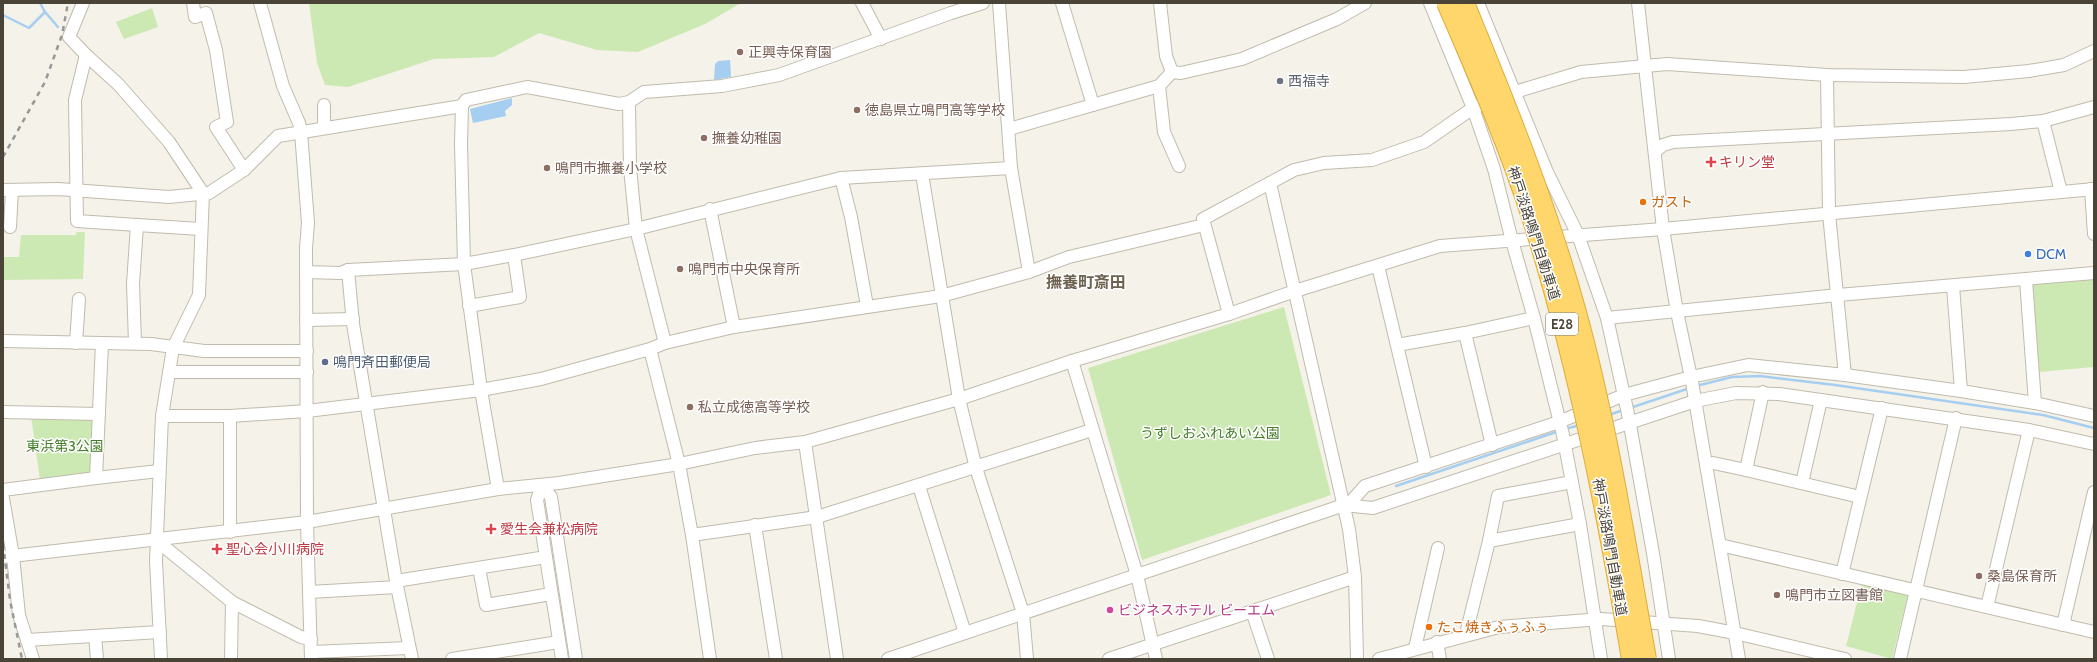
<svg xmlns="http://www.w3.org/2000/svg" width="2097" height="662" font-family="Cabin,'Noto Sans JP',sans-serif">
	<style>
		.green { fill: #cde9b3 }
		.water { fill: #a6cef1 }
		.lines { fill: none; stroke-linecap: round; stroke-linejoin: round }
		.stream { stroke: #a6cef1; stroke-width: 2.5 }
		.minor-casing { stroke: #c1bbac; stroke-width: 14 }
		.minor { stroke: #fff; stroke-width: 12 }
		.rail { stroke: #989898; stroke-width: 2.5; stroke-dasharray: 5 5; stroke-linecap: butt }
		.highway-bridge-casing { stroke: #dfac3a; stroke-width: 20; stroke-linecap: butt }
		.highway-bridge { stroke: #ffd66b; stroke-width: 18 }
		.education-dot { fill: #8d6e63; stroke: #fff; stroke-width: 1.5 }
		.worship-dot { fill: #6b7280; stroke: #fff; stroke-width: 1.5 }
		.health-dot { fill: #e0444e; stroke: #fff; stroke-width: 1.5 }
		.food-dot { fill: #e8710a; stroke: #fff; stroke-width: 1.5 }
		.shop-dot { fill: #3f7fe0; stroke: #fff; stroke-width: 1.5 }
		.service-dot { fill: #5c6f8a; stroke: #fff; stroke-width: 1.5 }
		.hotel-dot { fill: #d1479c; stroke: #fff; stroke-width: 1.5 }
		.labels { text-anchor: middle; stroke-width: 3; stroke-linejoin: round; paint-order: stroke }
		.shield { fill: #fff; stroke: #807b74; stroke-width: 1 }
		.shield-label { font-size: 13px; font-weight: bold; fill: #494338 }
		.education-label { font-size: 14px; fill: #785e54; stroke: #fff; text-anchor: start }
		.worship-label { font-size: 14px; fill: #5b616d; stroke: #fff; text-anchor: start }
		.health-label { font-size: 14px; fill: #be3a42; stroke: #fff; text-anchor: start }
		.food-label { font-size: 14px; fill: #c56008; stroke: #fff; text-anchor: start }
		.street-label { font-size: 14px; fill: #494338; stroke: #fff }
		.shop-label { font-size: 14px; fill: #366cbe; stroke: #fff; text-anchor: start }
		.service-label { font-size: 14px; fill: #4e5e75; stroke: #fff; text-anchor: start }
		.park-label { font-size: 14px; fill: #447c29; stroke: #fff }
		.hotel-label { font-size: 14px; fill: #b23c85; stroke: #fff; text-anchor: start }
		.quarter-label { font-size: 16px; font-weight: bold; fill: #6c624f; stroke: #fff }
	</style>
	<rect width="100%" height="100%" fill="#f5f2ea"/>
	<g class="green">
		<polygon points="309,3 741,3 705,24 638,52 597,50 539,33 494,57 434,59 348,87 325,85 317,63"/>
		<polygon points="152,8 158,27 124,39 116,22"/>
		<polygon points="76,232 85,232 83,279 3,280 3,257 19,257 21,235 76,235"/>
		<polygon points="2094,277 2094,367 2039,372 2029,287 2031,284"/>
		<polygon points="1284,307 1331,495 1142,560 1088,368"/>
		<polygon points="31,416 94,418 94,473 40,480"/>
		<polygon points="1862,583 1908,594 1892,659 1846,646"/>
	</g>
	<g class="water">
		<polygon points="730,60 731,77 714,80 715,64 718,61"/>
		<polygon points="512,98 512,105 505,111 506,116 473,123 470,109"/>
	</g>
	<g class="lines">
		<g class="stream">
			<polyline points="40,3 45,12 58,27"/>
			<polyline points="3,15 29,28 45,12"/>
			<polyline points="1696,386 1732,377 1760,376 1835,385 2043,415 2094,428"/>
			<polyline points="1630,408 1690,388"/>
			<polyline points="1609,415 1623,410"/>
			<polyline points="1565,429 1580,425"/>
			<polyline points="1396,486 1559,431"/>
		</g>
		<defs>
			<g id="minor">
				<polyline points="83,3 69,37 86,55 118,84 169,142 203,193 199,295 173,348 162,416 156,561 161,659"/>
				<polyline points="193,3 195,17 206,13 216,50 227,122 216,127 244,170"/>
				<polyline points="862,3 881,39"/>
				<polyline points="999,3 1011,168 1029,272"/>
				<polyline points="1062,3 1093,105"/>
				<polyline points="1160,3 1166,56 1172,72"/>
				<polyline points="1430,3 1473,108 1494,169 1512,241 1534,318 1563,435 1580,524 1601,659"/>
				<polyline points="1478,3 1547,172 1578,235 1607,318 1628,414 1653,553 1669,659"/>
				<polyline points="1638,3 1663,229 1677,312 1692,382 1739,659"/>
				<polyline points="86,55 75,100 77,221 137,225 133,284 135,343"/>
				<polyline points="1172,72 1181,73 1242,59 1337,19 1365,3"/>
				<polyline points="1827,75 1829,214 1845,375"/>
				<polyline points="1159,86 1164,132 1179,166"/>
				<polyline points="629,102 630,168 636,229 665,343"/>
				<polyline points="324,105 324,128"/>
				<polyline points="2043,121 2061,192"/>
				<polyline points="1009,129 1159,86 1172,72"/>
				<polyline points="1656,151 1663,145 1673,142 2011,124 2043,121 2094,107"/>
				<polyline points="922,174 959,399 976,468 1023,613 1027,659"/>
				<polyline points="841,178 851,217 867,306"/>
				<polyline points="1270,183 1349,529 1355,577 1357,659"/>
				<polyline points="2091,189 2094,234"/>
				<polyline points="3,190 58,189 169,197 209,193 244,170 278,136 462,106"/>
				<polyline points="710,209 734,327"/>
				<polyline points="137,225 201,229"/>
				<polyline points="10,227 12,190"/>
				<polyline points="1378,266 1426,467"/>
				<polyline points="348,270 353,324 396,581 412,659"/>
				<polyline points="306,272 341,273 348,270 464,264 514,255 636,229 841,178 1011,168"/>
				<polyline points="2026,280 2035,403"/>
				<polyline points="1953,286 1961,391"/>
				<polyline points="469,306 520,297 514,255"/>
				<polyline points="1229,314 1203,219 1294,170 1324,163 1372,160 1424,142 1473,108 1515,92 1581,72 1667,64 1827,75 1964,77 2029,71 2064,65 2094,51"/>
				<polyline points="1607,318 1838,295 2094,273"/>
				<polyline points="306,320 353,319"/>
				<polyline points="1465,333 1492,445"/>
				<polyline points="3,341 151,344 204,351 307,351"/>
				<polyline points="76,343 79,299"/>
				<polyline points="102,343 96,478 159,471"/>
				<polyline points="1397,345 1465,333 1534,318"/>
				<polyline points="650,349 679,464 692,535 710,659"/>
				<polyline points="1072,361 1137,575 1156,659"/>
				<polyline points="169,372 307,372"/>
				<polyline points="3,412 99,414"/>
				<polyline points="162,416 230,416 307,411 481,390 541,379 650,349 665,343 734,327 941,296 1029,272 1069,257 1204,225"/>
				<polyline points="805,442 837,659"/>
				<polyline points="1706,465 1713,463 1746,470 1860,497"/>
				<polyline points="1746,470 1763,392"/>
				<polyline points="1802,483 1821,400"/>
				<polyline points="542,485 551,497 576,659"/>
				<polyline points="542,485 537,500 562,659"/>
				<polyline points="919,486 965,633"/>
				<polyline points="498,489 481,390 464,264 461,144 462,106 466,100 527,87 619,104 629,102 644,92 722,86 779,75 951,13 983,3"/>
				<polyline points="3,490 96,478"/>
				<polyline points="3,498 13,556 19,615 33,659"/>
				<polyline points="1349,504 1365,486 1559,422 1624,395 1691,377 1748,365 1845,375 1961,391 2035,403 2094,416"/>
				<polyline points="755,525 776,659"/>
				<polyline points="230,532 230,416"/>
				<polyline points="692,535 817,517 1092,430"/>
				<polyline points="156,540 232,602 301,637 311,639"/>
				<polyline points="1489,541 1498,496 1572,482"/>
				<polyline points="1720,545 2094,632"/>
				<polyline points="3,557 307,522 306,248 308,223 301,132 299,123 283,86 260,3"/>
				<polyline points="479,568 486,605 551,594"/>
				<polyline points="1842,574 1882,408"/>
				<polyline points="396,581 546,557"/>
				<polyline points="309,592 397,587"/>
				<polyline points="1987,607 2029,430"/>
				<polyline points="1252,611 1268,659"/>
				<polyline points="2063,625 2094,492"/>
				<polyline points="1466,634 1489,541 1580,524"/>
				<polyline points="95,636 97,659"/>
				<polyline points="27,640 160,632"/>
				<polyline points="1437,642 1440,659"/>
				<polyline points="1415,648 1438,548"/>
				<polyline points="311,652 409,648"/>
				<polyline points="231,659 232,602"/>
				<polyline points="311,659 307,522 498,489 559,483 679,464 755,448 805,442 959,399 1072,361 1229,314 1295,291 1440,246 1663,229 2094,189"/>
				<polyline points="452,659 559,642"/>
				<polyline points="888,659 1344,505 1373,508 1695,401 1736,393 1779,394 2029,430 2094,444"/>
				<polyline points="1109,659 1355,577"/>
				<polyline points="1379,659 1499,627 1601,619 1698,626 1735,633 1845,659"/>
				<polyline points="1900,659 1956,418"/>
			</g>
		</defs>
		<use href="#minor" class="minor-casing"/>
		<use href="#minor" class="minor"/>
		<g class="rail">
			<polyline points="3,157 45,82 62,35 68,3"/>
			<polyline points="3,544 10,600 22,659"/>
		</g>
		<defs>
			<g id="highway-bridge">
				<path d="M1446 3C1478 76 1509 148 1533 223 1578 366 1606 512 1631 659"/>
				<path d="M1465 3C1506 103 1547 204 1576 309 1608 424 1626 542 1647 659"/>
			</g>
		</defs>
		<use href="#highway-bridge" class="highway-bridge-casing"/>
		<use href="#highway-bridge" class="highway-bridge"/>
	</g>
	<g class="education-dot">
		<circle cx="740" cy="52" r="4"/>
		<circle cx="857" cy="110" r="4"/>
		<circle cx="704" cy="138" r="4"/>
		<circle cx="547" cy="168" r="4"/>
		<circle cx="680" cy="269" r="4"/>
		<circle cx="690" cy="407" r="4"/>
		<circle cx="1979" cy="576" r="4"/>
		<circle cx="1777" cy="595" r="4"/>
	</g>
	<circle class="worship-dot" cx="1280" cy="81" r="4"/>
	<g class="health-dot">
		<path d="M1709 156h4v4h4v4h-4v4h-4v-4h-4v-4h4z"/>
		<path d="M489 523h4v4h4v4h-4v4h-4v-4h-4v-4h4z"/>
		<path d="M215 543h4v4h4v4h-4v4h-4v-4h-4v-4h4z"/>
	</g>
	<g class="food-dot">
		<circle cx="1643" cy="202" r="4"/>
		<circle cx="1429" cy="627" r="4"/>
	</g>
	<circle class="shop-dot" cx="2028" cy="254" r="4"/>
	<circle class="service-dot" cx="325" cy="362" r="4"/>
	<circle class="hotel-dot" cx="1110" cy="610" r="4"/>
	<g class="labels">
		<rect class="shield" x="1546" y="313" width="32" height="22" rx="3"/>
		<g class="shield-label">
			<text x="1562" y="329">E28</text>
		</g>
		<g class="education-label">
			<text x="748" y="57">正興寺保育園</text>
			<text x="865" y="115">徳島県立鳴門高等学校</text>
			<text x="712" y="143">撫養幼稚園</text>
			<text x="555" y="173">鳴門市撫養小学校</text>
			<text x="688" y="274">鳴門市中央保育所</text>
			<text x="698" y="412">私立成徳高等学校</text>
			<text x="1987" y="581">桑島保育所</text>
			<text x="1785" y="600">鳴門市立図書館</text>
		</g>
		<g class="worship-label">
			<text x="1288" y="86">西福寺</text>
		</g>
		<g class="health-label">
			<text x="1719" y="167">キリン堂</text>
			<text x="500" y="534">愛生会兼松病院</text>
			<text x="226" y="554">聖心会小川病院</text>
		</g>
		<g class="food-label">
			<text x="1651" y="207">ガスト</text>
			<text x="1437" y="632">たこ焼きふぅふぅ</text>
		</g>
		<g class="street-label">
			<text transform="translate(1534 233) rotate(72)" y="5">神戸淡路鳴門自動車道</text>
			<text transform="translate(1610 547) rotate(80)" y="5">神戸淡路鳴門自動車道</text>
		</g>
		<g class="shop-label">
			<text x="2036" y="259">DCM</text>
		</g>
		<g class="service-label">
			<text x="333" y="367">鳴門斉田郵便局</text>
		</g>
		<g class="park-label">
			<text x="1210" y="438">うずしおふれあい公園</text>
			<text x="65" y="451">東浜第3公園</text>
		</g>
		<g class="hotel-label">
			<text x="1118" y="615">ビジネスホテル ビーエム</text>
		</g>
		<g class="quarter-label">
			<text x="1086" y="288">撫養町斎田</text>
		</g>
	</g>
	<rect width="2097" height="662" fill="none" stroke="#494338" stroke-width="8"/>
</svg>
